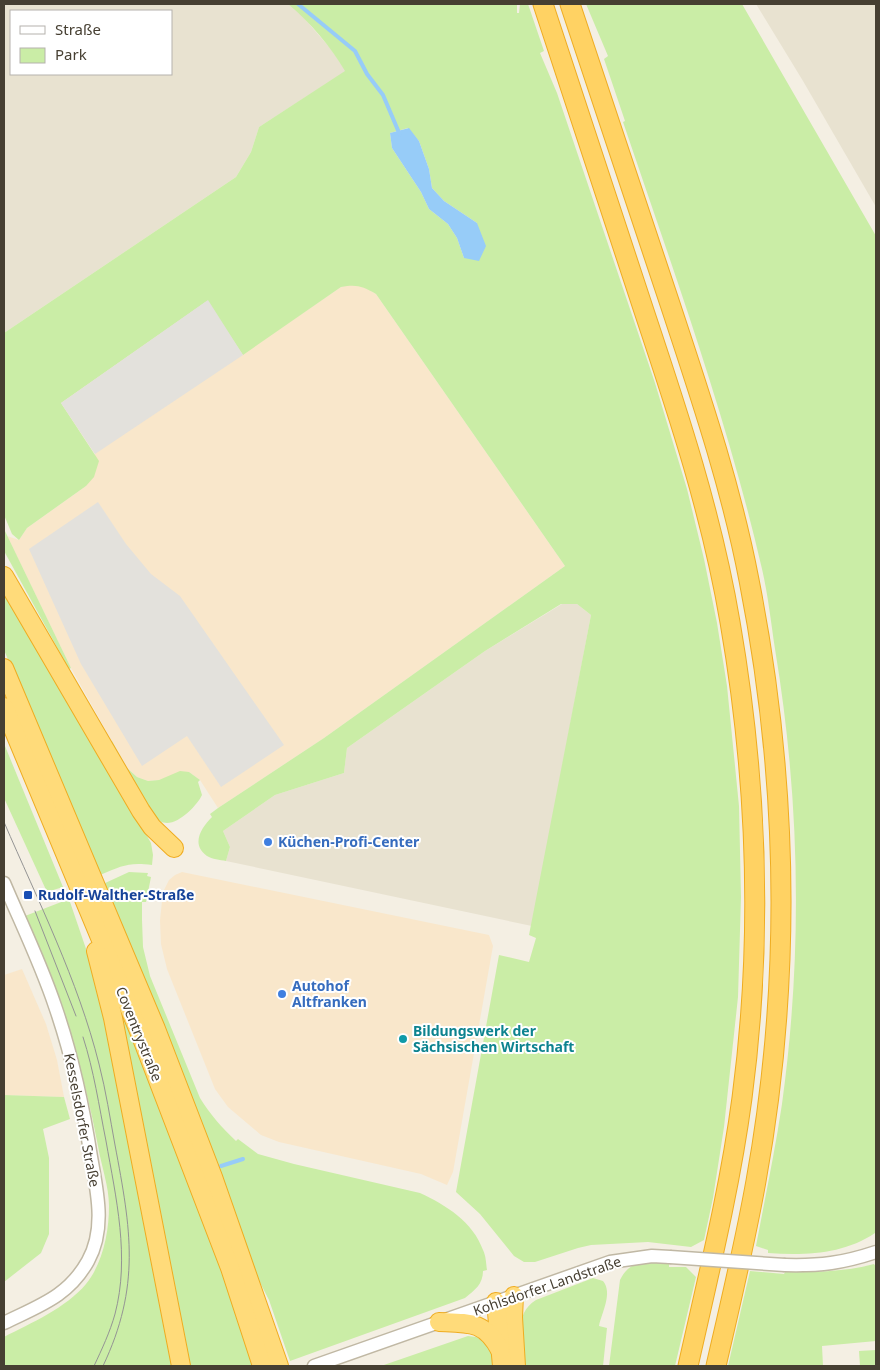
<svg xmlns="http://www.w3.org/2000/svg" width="880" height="1370" font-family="'Noto Sans',sans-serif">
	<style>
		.residential { fill: #e8e2d0; fill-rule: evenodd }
		.commercial { fill: #f9e7cb }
		.green { fill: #caeda6; fill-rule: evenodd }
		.parking { fill: #e3e1dc }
		.water { fill: #97ccf8 }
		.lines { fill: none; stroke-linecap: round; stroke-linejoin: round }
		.stream { stroke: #97ccf8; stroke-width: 4 }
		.tertiary-casing { stroke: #c0b8a4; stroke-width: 15 }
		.trunk-casing { stroke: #efac21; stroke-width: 20 }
		.motorway-casing { stroke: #efac21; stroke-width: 21 }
		.tertiary { stroke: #fff; stroke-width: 12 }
		.trunk { stroke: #ffdb7a; stroke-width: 18 }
		.motorway { stroke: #ffd263; stroke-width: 19 }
		.tram { stroke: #949494; stroke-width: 1 }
		.tertiary-bridge-casing { stroke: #c0b8a4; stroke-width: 15; stroke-linecap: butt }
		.tertiary-bridge { stroke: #fff; stroke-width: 12 }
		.shop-dot { fill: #3f7fe0; stroke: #fff; stroke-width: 2 }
		.transit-dot { fill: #1a4fb4; stroke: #fff; stroke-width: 2 }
		.culture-dot { fill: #0f9aa8; stroke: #fff; stroke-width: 2 }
		.labels { text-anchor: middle; stroke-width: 4; stroke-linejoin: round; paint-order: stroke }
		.shop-label { font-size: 14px; font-weight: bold; fill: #366cbe; stroke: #fff; text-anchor: start }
		.transit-label { font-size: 14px; font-weight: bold; fill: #164399; stroke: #fff; text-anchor: start }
		.culture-label { font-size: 14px; font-weight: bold; fill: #0d838f; stroke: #fff; text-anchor: start }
		.street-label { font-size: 14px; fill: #463f32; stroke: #fff }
	</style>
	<rect width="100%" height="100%" fill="#f4efe3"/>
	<g class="residential">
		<path d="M4 4H288L297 10 330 48 346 71 259 127 251 152 236 177 4 333ZM11 11H171V74H11Z"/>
		<polygon points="756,4 876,4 876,207 803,81"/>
		<polygon points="562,604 577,604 591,615 532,926 226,861 230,847 223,831 275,795 344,773 347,748 485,651"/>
	</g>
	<g class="commercial">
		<polygon points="352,284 361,285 376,294 565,566 324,738 218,808 200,780 189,772 159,780 148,781 137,777 127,768 71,668 7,536 19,540 27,528 86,486 95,454 61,403 208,300 243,354 341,287"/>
		<polygon points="182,872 489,935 493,946 453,1172 447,1185 421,1174 279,1142 261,1135 228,1107 215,1089 167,969 161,944 160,920 163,892 169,880 175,875"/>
		<polygon points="22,969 46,1024 57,1060 64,1097 4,1095 4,975"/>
	</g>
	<g class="green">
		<path d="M288 4H517V13H519L520 4H528L544 51 540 53 557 93 655 383 687 489 704 559 717 623 727 686 739 806 741 897 738 997 724 1127 713 1198 704 1240 691 1247 648 1242 591 1245 578 1248 535 1262H524L514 1256 480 1214 456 1192 499 955 529 962 536 938 529 935 591 615 577 604H561L485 651 347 748 344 773 275 795 223 831 230 847 226 861C220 860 212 859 207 856 190 844 202 827 212 817L210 814 218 808 324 738 565 566 376 294C363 286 356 284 341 287L243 355 207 301 61 403 99 461 94 477 86 486 27 528 19 540 12 534 4 515V333L236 177 251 152 259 127 345 71C331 47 310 22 288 4ZM408 128 419 141 429 169 432 188 444 201 477 223 464 258 457 238 448 224 429 209 421 192 392 148 390 133Z"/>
		<path d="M586 4H742L876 236V1234L875 1233C844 1254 805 1256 768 1253V1250L756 1246C765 1198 775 1151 782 1104 803 952 800 799 775 649 771 622 768 595 762 569 727 417 673 270 623 122L625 121 604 59 608 56Z"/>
		<polygon points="4,529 71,668 69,669 4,551"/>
		<path d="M4 587 151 843 153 855 152 865C128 862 122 866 100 875L4 650Z"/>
		<polygon points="4,741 5,746 63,887 47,892 4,798"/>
		<path d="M112 741 127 768 137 777 148 781 159 780 180 771 189 772 200 780 198 782 202 795C197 806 174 830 160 821 157 819 156 816 154 814L149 815 107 744Z"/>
		<path d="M129 872 148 873 147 876 151 877 146 902H142V920L143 947 150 976 200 1098C210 1114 222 1128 236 1141L238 1139 258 1154 294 1164 420 1193C446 1205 473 1222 483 1250 486 1256 486 1263 487 1270L483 1271C483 1284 475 1290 465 1298L290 1361 269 1300 251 1265 103 884Z"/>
		<path d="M69 899 97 981 175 1366H4V1337C31 1323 66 1308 86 1284 103 1263 109 1232 109 1206 109 1186 101 1165 98 1146 91 1109 82 1072 71 1036 59 995 42 955 25 916Z"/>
		<polygon points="109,976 199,1208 255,1366 188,1366"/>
		<polygon points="4,1095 64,1097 70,1119 43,1129 49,1158 49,1234 41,1253 4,1282"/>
		<path d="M669 1262V1267H686L696 1277 675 1366H609L620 1280C631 1258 647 1262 669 1262Z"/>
		<path d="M874 1264 876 1267V1341L822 1346 823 1366H728L750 1271 784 1274 785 1272C815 1272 844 1272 874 1264Z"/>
		<path d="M593 1278 603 1281C613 1293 602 1312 599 1326L607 1328 603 1366H523C521 1343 513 1314 536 1300Z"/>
		<polygon points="468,1336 476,1337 482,1340 486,1337 492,1344 496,1366 381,1366"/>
		<polygon points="876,1350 876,1366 860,1366 859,1351"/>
	</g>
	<g class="parking">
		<polygon points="208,300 243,355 95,454 61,403"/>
		<polygon points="98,502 126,544 151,574 180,596 284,745 221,787 187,736 142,766 81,664 29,549"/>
	</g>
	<polygon class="water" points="409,128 419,141 429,169 432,188 444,201 477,223 486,246 479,261 464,258 457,238 448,224 429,209 421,192 392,148 390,133"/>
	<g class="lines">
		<g class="stream">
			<polyline points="298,4 355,51 367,74 383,95 400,135"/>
			<polyline points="221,1166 243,1159"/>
		</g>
		<defs>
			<g id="tertiary">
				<path d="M4 883C21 923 41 964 55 1006 72 1055 83 1106 91 1157 97 1191 106 1229 88 1261 68 1297 38 1306 4 1323"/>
				<path d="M785 1265C820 1266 843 1263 876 1252"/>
				<polyline points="314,1366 610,1262 652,1256 670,1257"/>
			</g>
			<g id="trunk">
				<polyline points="4,576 141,811 152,827 174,848"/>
				<polyline points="4,668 156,1029 213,1177 279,1366"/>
				<polyline points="4,707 141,1036 230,1268 262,1366"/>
				<polyline points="96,951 113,1018 181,1366"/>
				<polyline points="514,1296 513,1317 516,1366"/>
				<polyline points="496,1302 502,1366"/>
				<path d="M439 1322C469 1323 485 1321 500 1350"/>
			</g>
			<g id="motorway">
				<path d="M543 4C577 106 610 209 644 311 678 413 712 515 730 622 757 778 763 940 742 1098 730 1188 708 1277 688 1366"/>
				<path d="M570 4C604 104 637 204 670 304 700 395 731 486 749 580 788 778 792 982 756 1181 745 1243 730 1305 716 1366"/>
			</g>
		</defs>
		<use href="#tertiary" class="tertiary-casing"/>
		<use href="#trunk" class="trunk-casing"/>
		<use href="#motorway" class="motorway-casing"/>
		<use href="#tertiary" class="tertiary"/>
		<use href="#trunk" class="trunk"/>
		<use href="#motorway" class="motorway"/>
		<g class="tram">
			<path d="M4 822C38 901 78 980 99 1064 106 1091 110 1118 115 1145 131 1230 141 1286 103 1366"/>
			<polyline points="35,911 76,1016"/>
			<path d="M83 1037C94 1071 99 1106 106 1141 116 1198 130 1257 115 1314 110 1332 102 1349 94 1366"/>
		</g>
		<defs>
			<polyline id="tertiary-bridge" points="670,1257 785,1265"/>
		</defs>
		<use href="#tertiary-bridge" class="tertiary-bridge-casing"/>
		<use href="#tertiary-bridge" class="tertiary-bridge"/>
	</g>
	<g class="shop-dot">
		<circle cx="268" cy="842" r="5"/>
		<circle cx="282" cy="994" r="5"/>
	</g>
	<rect class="transit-dot" x="23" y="890" width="10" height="10" rx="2.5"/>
	<circle class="culture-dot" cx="403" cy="1039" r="5"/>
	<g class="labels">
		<g class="shop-label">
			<text x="278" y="847">Küchen-Profi-Center</text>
			<text x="292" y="991">Autohof<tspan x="292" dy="16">Altfranken</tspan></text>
		</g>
		<g class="transit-label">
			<text x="38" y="900">Rudolf-Walther-Straße</text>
		</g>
		<g class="culture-label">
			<text x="413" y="1036">Bildungswerk der<tspan x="413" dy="16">Sächsischen Wirtschaft</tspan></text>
		</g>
		<g class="street-label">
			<text transform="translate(139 1034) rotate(68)" y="5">Coventrystraße</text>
			<text transform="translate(82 1120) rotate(79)" y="5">Kesselsdorfer Straße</text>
			<text transform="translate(547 1286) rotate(-19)" y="5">Kohlsdorfer Landstraße</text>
		</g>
	</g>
	<rect width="880" height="1370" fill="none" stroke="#463f32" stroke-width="10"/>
	<rect x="10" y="10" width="162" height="65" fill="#ffffff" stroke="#b5b2ad"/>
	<rect x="20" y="26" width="25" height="8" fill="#ffffff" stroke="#b5b2ad"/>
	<text x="55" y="35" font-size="15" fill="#463f32">Straße</text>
	<rect x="20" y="48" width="25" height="15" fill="#caeda6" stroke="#b5b2ad"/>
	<text x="55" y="60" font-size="15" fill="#463f32">Park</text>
</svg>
